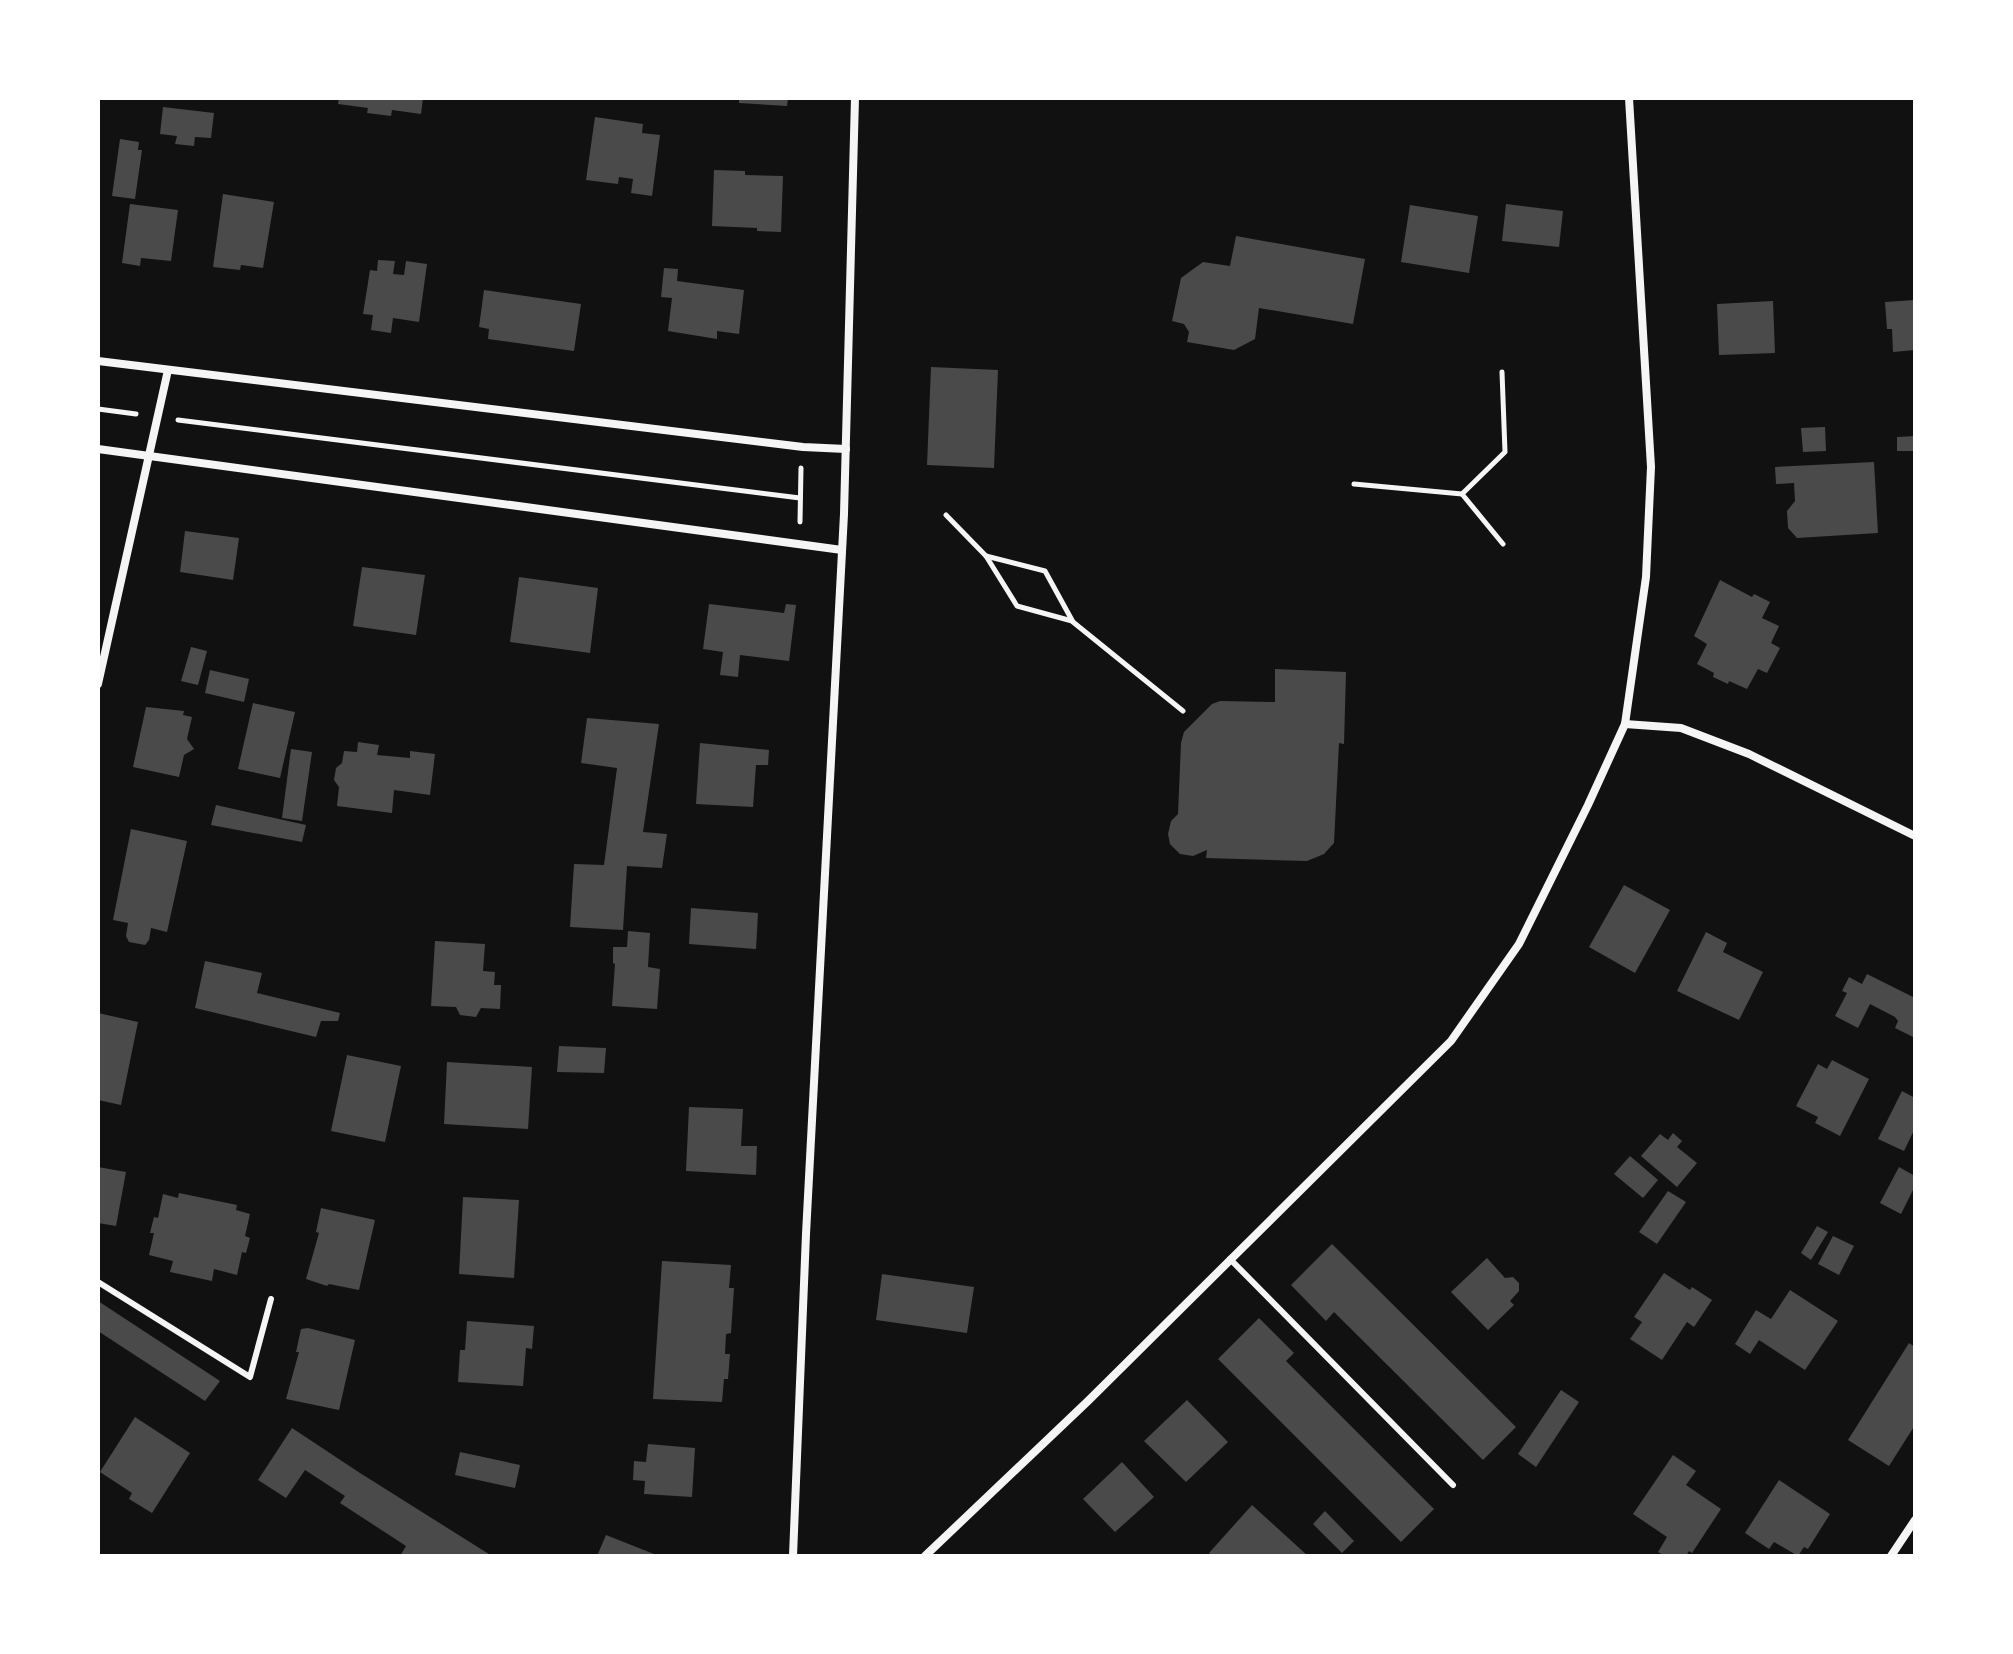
<svg xmlns="http://www.w3.org/2000/svg" width="2013" height="1654" font-family="Cabin,sans-serif">
	<style>
		.building { fill: #4a4a4a }
		.lines { fill: none; stroke-linecap: round; stroke-linejoin: round }
		.path { stroke: #f5f5f5; stroke-width: 5 }
		.service { stroke: #f5f5f5; stroke-width: 6 }
		.minor { stroke: #f5f5f5; stroke-width: 8 }
	</style>
	<rect width="100%" height="100%" fill="#111"/>
	<g class="building">
		<polygon points="339,98 423,98 421,114 392,110 391,116 367,113 368,108 338,104"/>
		<polygon points="739,98 788,98 787,106 739,103"/>
		<polygon points="163,107 214,113 211,138 195,137 194,146 175,144 177,136 160,134"/>
		<polygon points="595,117 643,124 642,133 660,135 652,196 631,193 633,179 619,177 618,184 586,180"/>
		<polygon points="120,139 139,142 138,150 142,150 135,199 112,196"/>
		<polygon points="714,170 745,171 745,175 783,176 781,232 757,231 757,228 712,226"/>
		<polygon points="223,194 274,202 263,268 241,265 240,270 213,267"/>
		<polygon points="130,204 178,210 171,261 141,258 140,266 122,263"/>
		<polygon points="1506,204 1563,211 1559,247 1502,241"/>
		<polygon points="1410,205 1478,216 1469,273 1401,262"/>
		<polygon points="1236,236 1365,259 1353,324 1259,308 1255,339 1234,350 1187,342 1189,332 1184,324 1172,321 1181,278 1203,262 1230,266"/>
		<polygon points="378,260 395,261 393,274 404,275 406,261 427,264 419,322 393,318 391,333 371,330 373,315 363,314 370,270 377,271"/>
		<polygon points="664,268 678,269 677,281 744,290 739,334 717,331 717,339 668,331 672,298 661,297"/>
		<polygon points="484,290 581,304 574,351 488,339 489,329 479,327"/>
		<polygon points="1915,300 1915,350 1893,352 1892,329 1887,329 1885,302"/>
		<polygon points="1773,301 1775,353 1719,355 1717,304"/>
		<polygon points="931,367 998,370 994,468 927,465"/>
		<polygon points="1825,427 1826,451 1803,452 1801,428"/>
		<polygon points="1915,436 1915,451 1897,451 1897,437"/>
		<polygon points="1874,462 1878,533 1797,538 1788,528 1787,511 1795,501 1794,483 1776,484 1775,467"/>
		<polygon points="185,531 239,538 233,580 180,572"/>
		<polygon points="362,567 425,575 416,635 353,626"/>
		<polygon points="519,577 598,588 590,653 510,642"/>
		<polygon points="1720,580 1752,597 1754,594 1770,602 1762,618 1779,626 1771,643 1780,648 1767,673 1758,669 1747,689 1729,681 1728,684 1713,677 1714,673 1697,664 1707,644 1694,636"/>
		<polygon points="709,604 784,613 786,604 796,605 789,661 740,655 738,677 720,675 723,652 703,649"/>
		<polygon points="191,647 207,651 198,685 181,681"/>
		<polygon points="1275,669 1346,672 1344,744 1339,743 1334,843 1324,854 1307,861 1206,858 1207,850 1193,856 1180,854 1170,844 1168,834 1171,821 1178,814 1181,743 1184,732 1212,704 1220,701 1275,702"/>
		<polygon points="210,670 249,679 244,702 205,693"/>
		<polygon points="253,703 295,712 280,778 238,769"/>
		<polygon points="146,707 184,711 183,715 192,717 187,739 194,749 184,755 179,777 133,767"/>
		<polygon points="587,718 659,724 643,832 667,834 662,868 627,866 623,930 570,927 574,864 604,865 617,768 581,763"/>
		<polygon points="358,742 379,745 377,755 410,758 410,751 435,754 430,795 394,790 392,813 337,806 339,787 334,780 336,768 342,763 344,751 357,752"/>
		<polygon points="700,743 769,750 768,765 756,765 753,807 696,804"/>
		<polygon points="291,749 312,752 302,821 282,818"/>
		<polygon points="216,805 306,825 302,842 211,825"/>
		<polygon points="131,829 187,841 167,932 151,928 149,940 145,945 129,942 126,936 128,923 113,920"/>
		<polygon points="1624,885 1670,910 1635,973 1589,947"/>
		<polygon points="691,908 758,913 756,949 689,944"/>
		<polygon points="628,931 650,933 648,967 660,969 657,1009 612,1006 615,964 613,963 613,947 627,947"/>
		<polygon points="1706,932 1727,943 1723,952 1763,972 1739,1020 1677,991"/>
		<polygon points="435,941 485,944 483,971 495,972 494,985 501,985 500,1009 481,1008 476,1017 460,1015 456,1007 431,1006"/>
		<polygon points="205,961 262,973 257,993 340,1013 338,1021 321,1021 316,1037 195,1008"/>
		<polygon points="1867,974 1915,998 1915,1038 1895,1028 1898,1021 1895,1017 1870,1004 1858,1028 1835,1016 1847,993 1842,991 1849,977 1862,984"/>
		<polygon points="98,1013 138,1022 121,1105 98,1100"/>
		<polygon points="559,1046 606,1048 604,1073 557,1072"/>
		<polygon points="347,1055 401,1066 385,1142 331,1131"/>
		<polygon points="1832,1060 1869,1079 1840,1136 1815,1123 1818,1117 1796,1106 1818,1064 1827,1069"/>
		<polygon points="447,1062 532,1067 528,1129 444,1124"/>
		<polygon points="1902,1091 1915,1098 1915,1128 1904,1151 1878,1139"/>
		<polygon points="689,1107 743,1109 741,1146 757,1146 756,1175 686,1171"/>
		<polygon points="1673,1133 1682,1141 1677,1147 1697,1163 1677,1187 1641,1156 1660,1134 1668,1140"/>
		<polygon points="1630,1156 1658,1180 1643,1198 1614,1174"/>
		<polygon points="98,1167 126,1172 116,1226 98,1223"/>
		<polygon points="1899,1167 1915,1176 1915,1186 1901,1214 1880,1203"/>
		<polygon points="1668,1191 1686,1202 1657,1244 1639,1232"/>
		<polygon points="179,1193 237,1205 236,1210 250,1214 245,1236 250,1238 246,1253 242,1252 237,1275 214,1269 212,1281 170,1272 173,1261 149,1255 154,1233 150,1233 154,1217 158,1218 163,1194 178,1198"/>
		<polygon points="463,1197 519,1200 514,1278 459,1274"/>
		<polygon points="321,1208 375,1220 359,1290 329,1284 327,1286 306,1279 319,1233 316,1232"/>
		<polygon points="1817,1226 1828,1232 1811,1260 1801,1253"/>
		<polygon points="1833,1236 1854,1246 1839,1275 1818,1264"/>
		<polygon points="1332,1244 1516,1427 1483,1460 1334,1312 1326,1321 1291,1285"/>
		<polygon points="1487,1258 1505,1278 1513,1277 1519,1283 1519,1291 1510,1301 1514,1305 1488,1330 1451,1292"/>
		<polygon points="662,1261 731,1265 729,1288 734,1288 731,1333 726,1334 725,1354 730,1354 728,1379 724,1379 722,1402 653,1399"/>
		<polygon points="1664,1273 1690,1290 1692,1287 1712,1300 1694,1327 1687,1322 1662,1360 1630,1339 1642,1322 1634,1317"/>
		<polygon points="882,1274 974,1287 967,1333 876,1320"/>
		<polygon points="1790,1290 1838,1321 1805,1370 1759,1340 1750,1354 1735,1344 1756,1310 1771,1319"/>
		<polygon points="98,1301 220,1381 205,1401 98,1331"/>
		<polygon points="1259,1318 1294,1353 1286,1361 1434,1509 1401,1542 1218,1359"/>
		<polygon points="467,1321 534,1326 532,1349 526,1348 523,1386 458,1382 460,1350 465,1350"/>
		<polygon points="308,1328 355,1340 339,1410 286,1399 299,1352 296,1352 301,1329"/>
		<polygon points="1909,1343 1915,1347 1915,1425 1889,1466 1848,1440"/>
		<polygon points="1561,1390 1579,1402 1536,1467 1518,1454"/>
		<polygon points="1187,1400 1228,1442 1186,1482 1144,1441"/>
		<polygon points="135,1417 190,1453 152,1513 129,1499 132,1493 100,1472"/>
		<polygon points="292,1428 360,1473 492,1556 400,1556 406,1546 340,1503 345,1496 305,1470 286,1498 258,1480"/>
		<polygon points="648,1444 695,1448 692,1497 644,1494 645,1481 633,1480 634,1461 646,1462"/>
		<polygon points="460,1452 520,1465 515,1488 455,1475"/>
		<polygon points="1673,1455 1696,1471 1686,1485 1721,1509 1692,1553 1689,1551 1686,1556 1665,1556 1658,1552 1667,1537 1633,1514"/>
		<polygon points="1122,1462 1154,1497 1115,1532 1083,1499"/>
		<polygon points="1779,1480 1830,1514 1808,1549 1804,1547 1798,1556 1774,1542 1769,1549 1745,1533"/>
		<polygon points="1252,1505 1308,1556 1212,1556 1209,1553"/>
		<polygon points="1325,1511 1354,1541 1342,1553 1313,1524"/>
		<polygon points="606,1535 659,1556 597,1556"/>
	</g>
	<g class="lines">
		<g class="path">
			<polyline points="98,409 136,414"/>
			<polyline points="178,420 800,498"/>
			<polyline points="1354,484 1462,494 1505,452 1502,372"/>
			<polyline points="1462,494 1503,544"/>
			<polyline points="946,515 986,556 1017,606 1072,621"/>
			<polyline points="800,522 801,468"/>
			<polyline points="986,556 1045,571 1073,622 1183,711"/>
		</g>
		<g class="service">
			<polyline points="1230,1259 1453,1485"/>
			<polyline points="98,1282 250,1377 271,1299"/>
		</g>
		<g class="minor">
			<polyline points="98,361 803,447 846,449"/>
			<polyline points="98,449 842,550"/>
			<polyline points="98,684 168,370"/>
			<polyline points="1625,724 1681,728 1749,754 1915,836"/>
			<polyline points="793,1556 806,1234 844,514 855,98"/>
			<polyline points="925,1556 1088,1401 1451,1041 1519,944 1588,805 1625,724 1646,577 1651,467 1629,98"/>
			<polyline points="1891,1556 1915,1520"/>
		</g>
	</g>
	<rect width="2013" height="1654" fill="none" stroke="#ffffff" stroke-width="200"/>
</svg>
